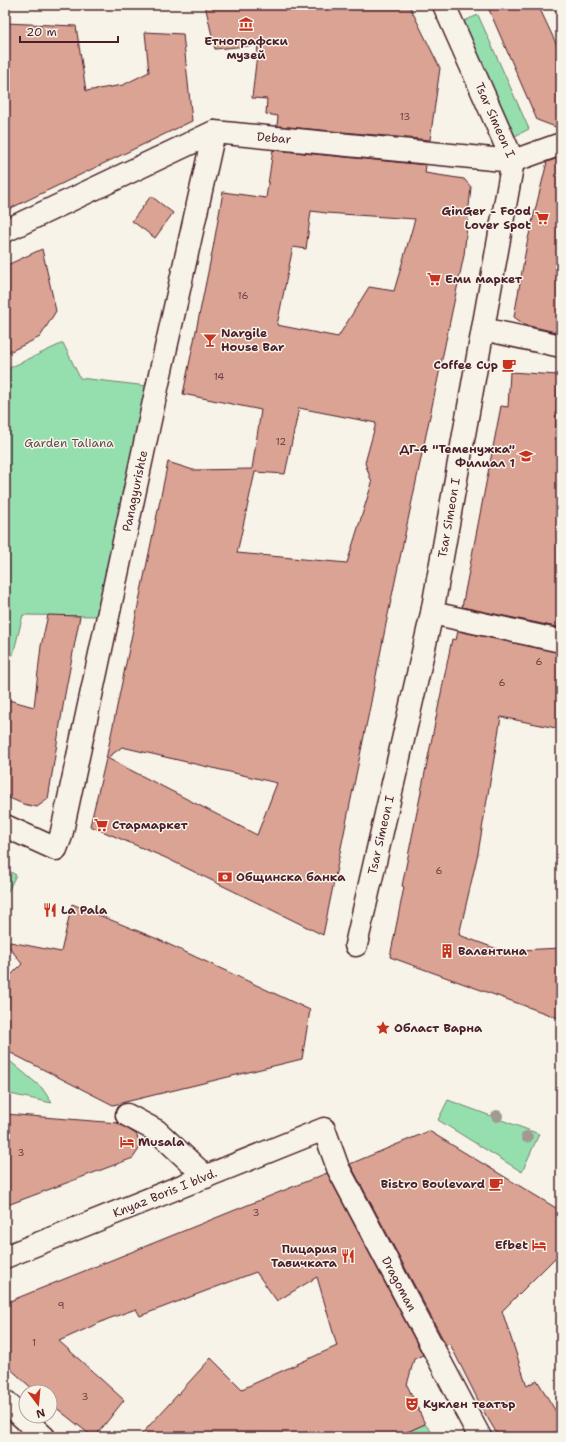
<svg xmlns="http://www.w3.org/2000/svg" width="566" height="1442" font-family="'Shantell Sans',sans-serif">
<rect width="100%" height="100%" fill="#f7f3e8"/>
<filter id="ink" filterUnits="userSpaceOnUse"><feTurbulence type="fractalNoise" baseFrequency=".025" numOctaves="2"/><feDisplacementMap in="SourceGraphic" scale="8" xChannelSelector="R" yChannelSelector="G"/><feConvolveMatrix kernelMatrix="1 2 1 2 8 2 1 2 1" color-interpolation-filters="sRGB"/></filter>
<g filter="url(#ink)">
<!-- green -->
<path fill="#95dfae" stroke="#707f6c" d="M 478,15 L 529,129 L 515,136 L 462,22 Z
M 63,343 L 80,378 L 147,386 L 99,616 L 23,615 L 13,655 L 5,654 L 5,370 Z
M 5,869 L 16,875 L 5,897 Z
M 5,1057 L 42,1088 L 52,1103 L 5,1093 Z
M 448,1100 L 539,1134 L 522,1172 L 438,1120 Z
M 425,1424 L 436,1437 L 396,1437 Z"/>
<!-- building -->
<path fill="#daa393" stroke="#4a1f2b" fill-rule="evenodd" d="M 205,5 L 409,5 L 440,68 L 430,140 L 277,126 L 278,116 L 266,114 L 267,99 L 252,98 L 258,45 L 215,49 Z
M 487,5 L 538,5 L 561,54 L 561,129 L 537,120 Z
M 5,23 L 76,26 L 86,91 L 123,85 L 149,72 L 145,32 L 183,34 L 192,121 L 5,211 Z
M 273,150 L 426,165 L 425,173 L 464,179 L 471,187 L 464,255 L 386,624 L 370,707 L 323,935 L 166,858 L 90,826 L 106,759 L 168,462 L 193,470 L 252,469 L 261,410 L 183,394 L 213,248 L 223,192 L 266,198 ZM 311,211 L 326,213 L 415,219 L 394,291 L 369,287 L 338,337 L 277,325 L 293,247 L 306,249 ZM 299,408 L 376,423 L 365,463 L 372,483 L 347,563 L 237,553 L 255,472 L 285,474 ZM 122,747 L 277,783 L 257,835 L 107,758 Z
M 561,157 L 561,324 L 560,333 L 525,325 L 514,317 L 527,243 L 547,162 Z
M 151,196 L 173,213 L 155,238 L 132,221 Z
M 42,249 L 56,311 L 40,337 L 5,354 L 5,266 Z
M 510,372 L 558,375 L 555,439 L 561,440 L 561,628 L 462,607 L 501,406 L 508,407 Z
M 48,615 L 80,616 L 65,694 L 48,799 L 37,807 L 23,804 L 5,796 L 5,699 L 34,707 L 41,646 Z
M 458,631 L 561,653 L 561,729 L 501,717 L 478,853 L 459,935 L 508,953 L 520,950 L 561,948 L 561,1019 L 390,957 L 404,887 L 402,886 L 452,639 L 456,640 Z
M 72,904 L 155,938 L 310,1010 L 302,1059 L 113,1105 L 5,1050 L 5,981 L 22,964 L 5,941 L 61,952 Z
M 5,1114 L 118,1123 L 136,1134 L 139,1141 L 139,1149 L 133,1158 L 5,1206 Z
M 429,1131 L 561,1211 L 561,1252 L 502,1311 L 527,1386 L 537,1380 L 561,1420 L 561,1437 L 499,1437 L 484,1412 L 450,1344 L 446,1345 L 350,1164 Z
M 327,1173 L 423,1355 L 414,1359 L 407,1385 L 425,1424 L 396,1437 L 139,1437 L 211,1358 L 242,1389 L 337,1346 L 317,1277 L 277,1301 L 256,1272 L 140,1316 L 136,1309 L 108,1319 L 59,1341 L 124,1400 L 95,1437 L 93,1437 L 50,1403 L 50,1392 L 36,1392 L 5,1364 L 5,1303 Z"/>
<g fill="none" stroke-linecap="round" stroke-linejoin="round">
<defs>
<path id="street" d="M 5,231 L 214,132 L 513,161 L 561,144
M 483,329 L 561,346
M 432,613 L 561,641
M 5,826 L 56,849 L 61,836 L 153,406 L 214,132
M 356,945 L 432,613 L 513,161 L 444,5
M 127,1115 L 157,1131 L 206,1177
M 5,1257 L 324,1129 L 338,1168 L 480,1437
M 5,1401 L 44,1437"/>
</defs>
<!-- street casing -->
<use href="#street" stroke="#4a1f2b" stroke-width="25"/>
<!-- street -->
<use href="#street" stroke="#f7f3e8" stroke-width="22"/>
</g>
<!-- trees -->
<g fill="#a29992">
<circle cx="497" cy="1116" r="6"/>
<circle cx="527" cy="1137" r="6"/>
</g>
</g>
<!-- icons -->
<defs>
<symbol id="museum-bare" viewBox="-9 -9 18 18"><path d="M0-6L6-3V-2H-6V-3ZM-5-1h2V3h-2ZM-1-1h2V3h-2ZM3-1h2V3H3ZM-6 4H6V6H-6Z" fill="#c8321e" stroke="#f7f3e8" stroke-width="2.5" paint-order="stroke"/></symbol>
<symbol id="supermarket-bare" viewBox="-9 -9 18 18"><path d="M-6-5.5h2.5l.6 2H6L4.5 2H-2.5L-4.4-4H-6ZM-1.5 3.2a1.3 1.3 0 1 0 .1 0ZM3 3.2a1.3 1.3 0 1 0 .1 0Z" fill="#c8321e" stroke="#f7f3e8" stroke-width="2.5" paint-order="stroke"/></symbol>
<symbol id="bar-bare" viewBox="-9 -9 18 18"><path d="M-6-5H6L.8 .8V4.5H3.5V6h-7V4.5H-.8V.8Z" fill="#c8321e" stroke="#f7f3e8" stroke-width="2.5" paint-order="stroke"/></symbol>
<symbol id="cafe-bare" viewBox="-9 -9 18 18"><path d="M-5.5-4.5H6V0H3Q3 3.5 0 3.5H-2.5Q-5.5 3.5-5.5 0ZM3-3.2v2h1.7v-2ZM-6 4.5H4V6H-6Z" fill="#c8321e" stroke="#f7f3e8" stroke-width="2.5" paint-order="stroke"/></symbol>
<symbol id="school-bare" viewBox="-9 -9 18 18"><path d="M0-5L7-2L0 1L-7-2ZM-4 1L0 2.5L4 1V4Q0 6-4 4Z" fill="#c8321e" stroke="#f7f3e8" stroke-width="2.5" paint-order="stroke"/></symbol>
<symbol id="bank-bare" viewBox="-9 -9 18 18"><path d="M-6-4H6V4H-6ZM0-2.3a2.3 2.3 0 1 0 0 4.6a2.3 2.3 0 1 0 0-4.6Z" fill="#c8321e" stroke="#f7f3e8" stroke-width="2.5" paint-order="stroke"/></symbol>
<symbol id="restaurant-bare" viewBox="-9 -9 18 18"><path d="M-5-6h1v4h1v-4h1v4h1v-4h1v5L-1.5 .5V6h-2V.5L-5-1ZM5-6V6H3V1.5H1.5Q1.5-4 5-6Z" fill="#c8321e" stroke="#f7f3e8" stroke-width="2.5" paint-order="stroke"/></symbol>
<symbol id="building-bare" viewBox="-9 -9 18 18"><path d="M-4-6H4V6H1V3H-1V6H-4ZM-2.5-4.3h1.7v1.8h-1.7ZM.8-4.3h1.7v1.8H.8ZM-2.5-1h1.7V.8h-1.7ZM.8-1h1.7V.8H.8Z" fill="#c8321e" stroke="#f7f3e8" stroke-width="2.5" paint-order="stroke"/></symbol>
<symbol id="sight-bare" viewBox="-9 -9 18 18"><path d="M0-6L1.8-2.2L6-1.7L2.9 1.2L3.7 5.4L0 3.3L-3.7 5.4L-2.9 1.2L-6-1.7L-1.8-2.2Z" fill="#c8321e" stroke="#f7f3e8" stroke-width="2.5" paint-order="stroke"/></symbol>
<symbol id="hotel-bare" viewBox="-9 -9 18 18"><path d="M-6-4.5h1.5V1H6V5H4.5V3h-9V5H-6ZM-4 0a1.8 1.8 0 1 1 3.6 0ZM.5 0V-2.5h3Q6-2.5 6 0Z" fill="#c8321e" stroke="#f7f3e8" stroke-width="2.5" paint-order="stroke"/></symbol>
<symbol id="theatre-bare" viewBox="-9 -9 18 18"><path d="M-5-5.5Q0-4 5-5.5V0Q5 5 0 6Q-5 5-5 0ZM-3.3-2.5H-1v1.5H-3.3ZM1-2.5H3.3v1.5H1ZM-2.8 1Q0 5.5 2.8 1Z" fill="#c8321e" stroke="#f7f3e8" stroke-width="2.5" paint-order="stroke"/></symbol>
</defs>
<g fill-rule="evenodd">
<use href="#museum-bare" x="236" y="14" width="20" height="20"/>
<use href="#supermarket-bare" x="532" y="208" width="20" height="20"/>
<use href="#supermarket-bare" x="424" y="269" width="20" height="20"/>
<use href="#bar-bare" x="200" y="330" width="20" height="20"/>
<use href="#cafe-bare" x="499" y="355" width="20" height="20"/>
<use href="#school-bare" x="516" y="446" width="20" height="20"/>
<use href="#supermarket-bare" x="91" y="815" width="20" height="20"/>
<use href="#bank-bare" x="215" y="867" width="20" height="20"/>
<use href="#restaurant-bare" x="40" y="900" width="20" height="20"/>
<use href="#building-bare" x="437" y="941" width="20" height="20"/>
<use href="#sight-bare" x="373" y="1018" width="20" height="20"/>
<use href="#hotel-bare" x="117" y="1132" width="20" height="20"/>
<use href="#cafe-bare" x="486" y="1174" width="20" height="20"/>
<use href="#hotel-bare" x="529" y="1235" width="20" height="20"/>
<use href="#restaurant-bare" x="338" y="1246" width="20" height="20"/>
<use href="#theatre-bare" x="402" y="1394" width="20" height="20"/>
</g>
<g text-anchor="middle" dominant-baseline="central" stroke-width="3" stroke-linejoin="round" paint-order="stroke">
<!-- number labels -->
<g font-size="10" fill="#6e4045">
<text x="405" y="116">13</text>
<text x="243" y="295">16</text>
<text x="219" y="376">14</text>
<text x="281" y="441">12</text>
<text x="539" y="661">6</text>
<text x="502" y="682">6</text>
<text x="439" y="870">6</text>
<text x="21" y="1152">3</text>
<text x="256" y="1212">3</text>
<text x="61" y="1305">9</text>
<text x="34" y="1342">1</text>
<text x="85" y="1396">3</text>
</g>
<!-- poi labels -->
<g font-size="12" font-weight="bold" fill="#4a1f2b" stroke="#f7f3e8" text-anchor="start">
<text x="246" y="41" text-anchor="middle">Етнографски<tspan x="246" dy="14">музей</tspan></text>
<text x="531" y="211" text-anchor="end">GinGer - Food<tspan x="531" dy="14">Lover Spot</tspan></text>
<text x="445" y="279">Еми маркет</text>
<text x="221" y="333">Nargile<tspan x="221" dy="14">House Bar</tspan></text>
<text x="498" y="365" text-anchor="end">Coffee Cup</text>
<text x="515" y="449" text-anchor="end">ДГ-4 "Теменужка"<tspan x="515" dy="14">Филиал 1</tspan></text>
<text x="112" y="825">Стармаркет</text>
<text x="236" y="877">Общинска банка</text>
<text x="61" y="910">La Pala</text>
<text x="458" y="951">Валентина</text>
<text x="394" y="1028">Област Варна</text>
<text x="138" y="1142">Musala</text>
<text x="485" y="1184" text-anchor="end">Bistro Boulevard</text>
<text x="528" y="1245" text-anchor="end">Efbet</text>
<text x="337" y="1249" text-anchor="end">Пицария<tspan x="337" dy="14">Тавичката</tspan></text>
<text x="423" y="1404">Куклен театър</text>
</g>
<!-- street labels -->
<g font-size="12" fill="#4a1f2b" stroke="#f7f3e8">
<text transform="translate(495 120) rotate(66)">Tsar Simeon I</text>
<text transform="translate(274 138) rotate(5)">Debar</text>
<text transform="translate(135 491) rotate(-78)">Panagyurishte</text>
<text transform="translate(449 518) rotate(-80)">Tsar Simeon I</text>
<text transform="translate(381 835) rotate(-77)">Tsar Simeon I</text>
<text transform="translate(165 1193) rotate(-22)">Knyaz Boris I blvd.</text>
<text transform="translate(399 1284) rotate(62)">Dragoman</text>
</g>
<!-- park labels -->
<g font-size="12" fill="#5d4f4c" stroke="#f7f3e8">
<text x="69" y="443">Garden Taliana</text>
</g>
</g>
<!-- margin -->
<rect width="566" height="1442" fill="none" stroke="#f7f3e8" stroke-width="20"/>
<rect x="10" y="10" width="546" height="1422" fill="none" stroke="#4a1f2b" stroke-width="1.5" filter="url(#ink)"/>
<!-- north arrow -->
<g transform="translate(38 1404) rotate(164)"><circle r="19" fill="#f7f3e8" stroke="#b29e9c"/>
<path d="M0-3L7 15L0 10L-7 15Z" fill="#c8321e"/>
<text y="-6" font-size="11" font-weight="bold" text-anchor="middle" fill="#4a1f2b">N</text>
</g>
<!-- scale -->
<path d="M20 36v6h98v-6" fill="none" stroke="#4a1f2b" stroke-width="2"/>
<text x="26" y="36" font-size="12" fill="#4a1f2b" stroke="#f7f3e8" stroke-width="3" paint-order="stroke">20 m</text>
</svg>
